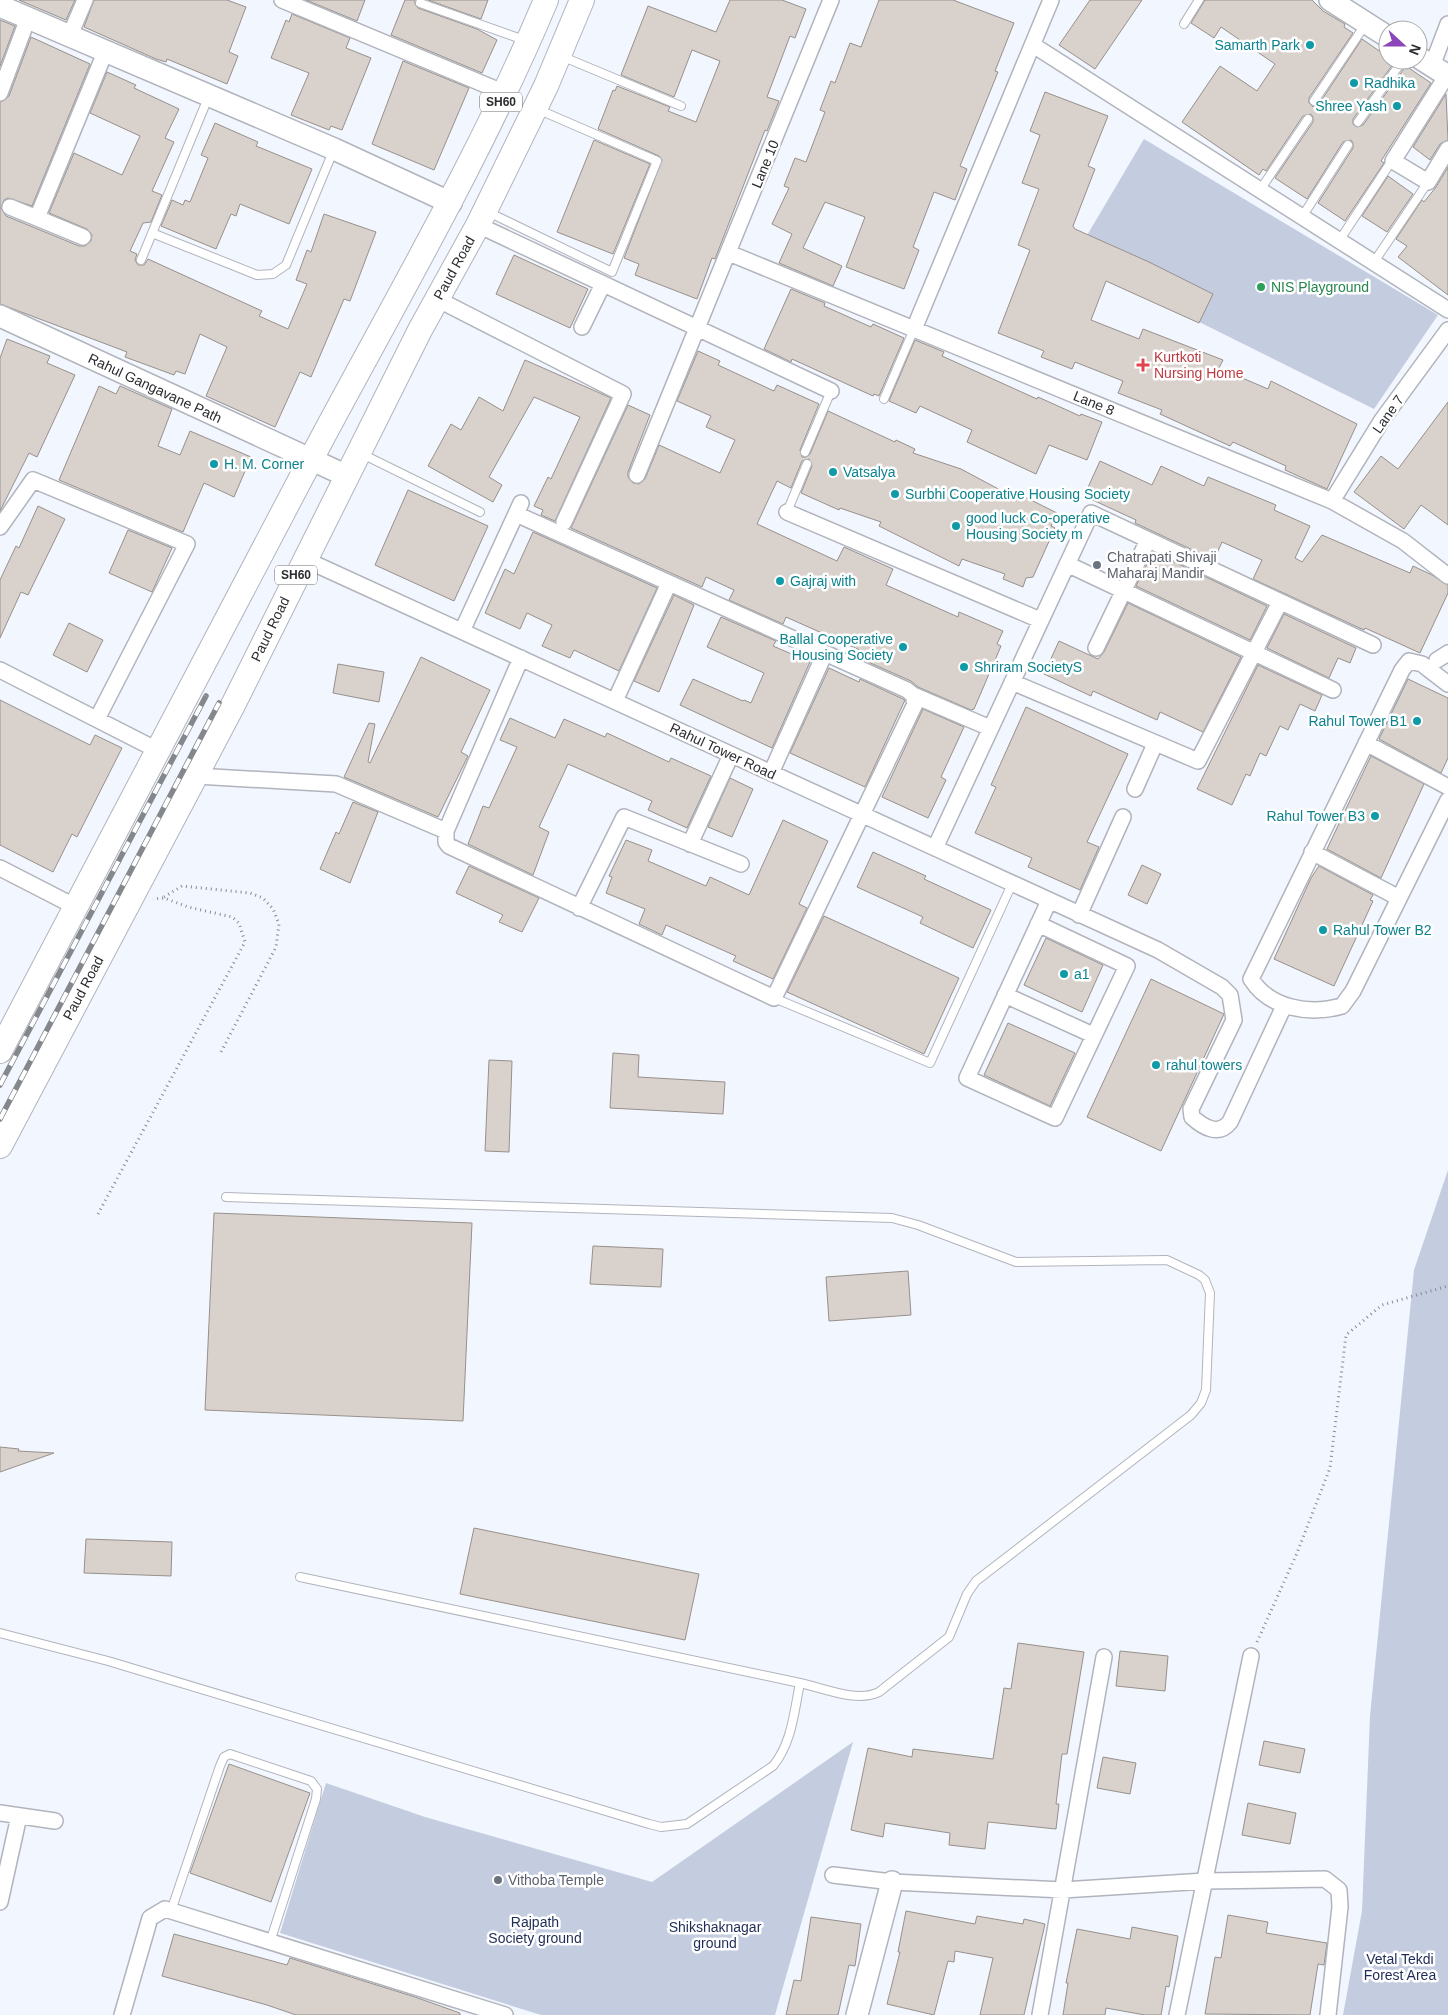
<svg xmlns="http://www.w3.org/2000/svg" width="1448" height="2015" font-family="Arial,sans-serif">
<rect width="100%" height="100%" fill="#f2f6fe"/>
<!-- green -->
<path fill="#c4cce0" d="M 1144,139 L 1438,315 L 1374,409 L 1073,259 Z
M 1448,1170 L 1448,2015 L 1343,2015 L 1362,1911 L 1370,1716 L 1414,1270 Z
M 853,1742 L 775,2015 L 541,2015 L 280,1933 L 326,1783 L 425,1817 L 652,1882 Z"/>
<!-- building -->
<path fill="#d9d2cc" stroke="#97908b" d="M 19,0 L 75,0 L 66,20 Z
M 94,0 L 227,0 L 246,7 L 229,52 L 238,56 L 227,84 L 167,59 L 166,62 L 156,59 L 84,27 Z
M 306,0 L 365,0 L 357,21 Z
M 405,0 L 415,0 L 415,4 L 418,8 L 477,29 L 497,40 L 482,73 L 391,35 Z
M 428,0 L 488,0 L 481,19 Z
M 730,0 L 782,0 L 806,9 L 795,38 L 790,36 L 767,97 L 779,101 L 767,131 L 765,130 L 715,259 L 712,258 L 697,299 L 635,275 L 639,264 L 624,258 L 662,160 L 659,156 L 598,129 L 613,90 L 615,91 L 617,86 L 670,107 L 668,111 L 696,122 L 720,61 L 692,50 L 674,97 L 621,75 L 648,6 L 716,32 Z
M 879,0 L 953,0 L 1014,23 L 995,71 L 998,72 L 960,166 L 967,169 L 955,200 L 934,192 L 913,247 L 919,250 L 904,289 L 846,267 L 865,217 L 825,202 L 803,248 L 842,266 L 833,286 L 779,263 L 792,234 L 772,224 L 789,188 L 784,186 L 795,158 L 806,162 L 825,112 L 820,110 L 831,81 L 835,83 L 850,43 L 861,47 Z
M 1090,0 L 1142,0 L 1095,69 L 1059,45 Z
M 1205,0 L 1312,0 L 1323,11 L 1345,24 L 1344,27 L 1353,33 L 1309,98 L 1309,103 L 1313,107 L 1319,104 L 1362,39 L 1388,57 L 1388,60 L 1396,60 L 1353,119 L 1353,124 L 1357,127 L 1363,125 L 1406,66 L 1431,83 L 1381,161 L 1384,163 L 1345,221 L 1318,203 L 1353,148 L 1353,143 L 1351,140 L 1343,142 L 1307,199 L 1275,178 L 1313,122 L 1313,117 L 1311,114 L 1303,116 L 1266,171 L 1263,169 L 1259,175 L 1182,122 L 1220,66 L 1257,91 L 1275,64 L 1221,27 L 1214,38 L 1191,23 Z
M 292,14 L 350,38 L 346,48 L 371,58 L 342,130 L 331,126 L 329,130 L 291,115 L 309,73 L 271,58 L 286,20 L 289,22 Z
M 0,20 L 15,26 L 0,66 Z
M 31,37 L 90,64 L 32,206 L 8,198 L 4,200 L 1,208 L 6,216 L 79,246 L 85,246 L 91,241 L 92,235 L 87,229 L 49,213 L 74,153 L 122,175 L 140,136 L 90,113 L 107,72 L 136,85 L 134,88 L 179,109 L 165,138 L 174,142 L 152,191 L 162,195 L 151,222 L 143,223 L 130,251 L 137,254 L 135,260 L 138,265 L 144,265 L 148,259 L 262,311 L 259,316 L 288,329 L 307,284 L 296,280 L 307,250 L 311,252 L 324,214 L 376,232 L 350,301 L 344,299 L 311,377 L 300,372 L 275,427 L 206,396 L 227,347 L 200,334 L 185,374 L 176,371 L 174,375 L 125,357 L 127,352 L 0,304 L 0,102 L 9,96 Z
M 403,61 L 469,88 L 434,170 L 372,144 Z
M 1045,92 L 1108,116 L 1088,166 L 1095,169 L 1073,226 L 1075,229 L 1149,262 L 1213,294 L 1199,323 L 1106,281 L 1091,320 L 1139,339 L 1143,329 L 1223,360 L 1219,368 L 1268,389 L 1271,381 L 1357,424 L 1327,489 L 1285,470 L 1286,466 L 1233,442 L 1230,446 L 1160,414 L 1162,410 L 1118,393 L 1123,381 L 1075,362 L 1072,369 L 1041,357 L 1044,351 L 998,333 L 1030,250 L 1018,245 L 1039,189 L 1022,183 L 1040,135 L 1030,131 Z
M 1446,94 L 1448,140 L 1440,144 L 1430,160 L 1413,147 Z
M 215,123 L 258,142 L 256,146 L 312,169 L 289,224 L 240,204 L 236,216 L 231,214 L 216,249 L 161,226 L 172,200 L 183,205 L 185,200 L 190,202 L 208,158 L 201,155 Z
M 594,140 L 650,164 L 613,254 L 557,232 Z
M 1448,167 L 1448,295 L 1398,257 L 1407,246 L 1396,239 L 1422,200 L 1424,202 L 1436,187 Z
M 1388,176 L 1413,194 L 1387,232 L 1362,216 Z
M 514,255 L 588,289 L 570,328 L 496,294 Z
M 791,289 L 825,303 L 824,306 L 871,327 L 873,324 L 904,338 L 879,396 L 874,394 L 873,396 L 792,359 L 791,362 L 764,349 Z
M 7,339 L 50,356 L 47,363 L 75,375 L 37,457 L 29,453 L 0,511 L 0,358 Z
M 915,340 L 944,352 L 942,356 L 1037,399 L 1038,397 L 1080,416 L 1081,414 L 1102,422 L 1087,460 L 1049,445 L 1036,474 L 967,442 L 972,430 L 920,406 L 916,413 L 889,401 Z
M 698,351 L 720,361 L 718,365 L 774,391 L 777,385 L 819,404 L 800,450 L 802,457 L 806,457 L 810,454 L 828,411 L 895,442 L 896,440 L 915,449 L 913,453 L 961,469 L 1019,500 L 1021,495 L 1057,513 L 1051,526 L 1055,528 L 1033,577 L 1026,578 L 1023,587 L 1003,579 L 1005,574 L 962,559 L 959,566 L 879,526 L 881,522 L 840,508 L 839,510 L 801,493 L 812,466 L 809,459 L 802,461 L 791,488 L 777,481 L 757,524 L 837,561 L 844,547 L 893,569 L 886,585 L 958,617 L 959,612 L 1003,631 L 997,644 L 1001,646 L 974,709 L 971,710 L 918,687 L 911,681 L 868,662 L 871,655 L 786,617 L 783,624 L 729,600 L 734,590 L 706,577 L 702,587 L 571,528 L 628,405 L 650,415 L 628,472 L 628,477 L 633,483 L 639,484 L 645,479 L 659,445 L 720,473 L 735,440 L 706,427 L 711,416 L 677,401 Z
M 525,360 L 611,398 L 555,521 L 541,515 L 543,510 L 534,506 L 548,477 L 551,479 L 580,417 L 534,397 L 489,477 L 502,485 L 493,502 L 428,466 L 451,424 L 461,430 L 479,397 L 503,411 Z
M 99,386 L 116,394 L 120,386 L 172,409 L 158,446 L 180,455 L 190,431 L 251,457 L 234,497 L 204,483 L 183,532 L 59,480 Z
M 1448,402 L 1448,525 L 1421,505 L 1404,529 L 1354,492 L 1381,456 L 1398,469 Z
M 1100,461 L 1152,485 L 1161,466 L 1204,486 L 1208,477 L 1276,505 L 1274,510 L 1310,526 L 1295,558 L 1302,562 L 1322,535 L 1410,573 L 1413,566 L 1432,575 L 1448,585 L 1448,593 L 1420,653 L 1365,628 L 1364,630 L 1253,579 L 1262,560 L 1222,542 L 1214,560 L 1135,523 L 1136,520 L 1084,496 Z
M 408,490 L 488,526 L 454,601 L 375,565 Z
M 38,506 L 65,519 L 28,595 L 21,592 L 0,638 L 0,580 L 16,546 L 19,548 Z
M 128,530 L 172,548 L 152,592 L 109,573 Z
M 533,532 L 657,588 L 619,671 L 574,650 L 570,658 L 542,646 L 552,625 L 527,613 L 520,629 L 485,613 L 505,569 L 514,574 Z
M 1153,552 L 1267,606 L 1250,640 L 1136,586 Z
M 674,595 L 694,605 L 659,692 L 634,681 Z
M 1128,603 L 1241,657 L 1203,732 L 1160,712 L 1157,720 L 1093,691 L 1091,696 L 1044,674 L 1059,641 L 1098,659 L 1104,652 Z
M 1284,614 L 1356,648 L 1350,663 L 1338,658 L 1329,678 L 1267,648 Z
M 721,617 L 776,641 L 773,646 L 810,662 L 772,748 L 680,705 L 693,679 L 743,701 L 744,700 L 751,703 L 764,673 L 707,647 Z
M 69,623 L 103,640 L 87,672 L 53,655 Z
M 421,657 L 490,690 L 461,752 L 468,756 L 438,817 L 344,777 L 369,723 L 375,724 L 368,762 L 370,763 Z
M 338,664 L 384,672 L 379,702 L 333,693 Z
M 1258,665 L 1322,695 L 1315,711 L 1300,704 L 1288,730 L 1280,726 L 1266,756 L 1260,753 L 1250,776 L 1246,774 L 1232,805 L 1197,789 Z
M 829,668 L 859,682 L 860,679 L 905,700 L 865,787 L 790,753 Z
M 1408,679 L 1448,698 L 1448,758 L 1441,773 L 1379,739 Z
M 0,700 L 90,745 L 95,735 L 122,748 L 77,837 L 72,834 L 53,872 L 0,845 Z
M 1026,707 L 1128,754 L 1087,842 L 1099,847 L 1080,890 L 1028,867 L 1032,858 L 975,833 L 996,787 L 991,785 Z
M 923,709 L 964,727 L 941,777 L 946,780 L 928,818 L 882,797 Z
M 510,718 L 555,738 L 564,719 L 605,737 L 607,733 L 669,762 L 671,758 L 711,776 L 687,828 L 648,810 L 652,801 L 568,764 L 539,827 L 549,832 L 533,875 L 468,844 L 483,806 L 489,808 L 517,747 L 500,740 Z
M 1371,756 L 1424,784 L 1381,878 L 1327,849 Z
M 730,778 L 753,789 L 732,837 L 708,827 Z
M 353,802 L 378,812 L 350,883 L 320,869 L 336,832 L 339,834 Z
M 783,820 L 828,841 L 799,904 L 807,908 L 773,979 L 733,961 L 736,956 L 666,925 L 662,935 L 639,924 L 645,909 L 606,893 L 612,877 L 609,876 L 626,840 L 652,850 L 648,861 L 706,886 L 710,877 L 749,895 Z
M 873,852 L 926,876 L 924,879 L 991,910 L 973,948 L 920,923 L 923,917 L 857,887 Z
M 1142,865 L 1161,874 L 1147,904 L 1128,895 Z
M 469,866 L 539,898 L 522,932 L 499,922 L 503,915 L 456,893 Z
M 1319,866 L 1373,895 L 1370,900 L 1373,901 L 1334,986 L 1274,959 L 1311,878 Z
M 824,916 L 959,978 L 924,1054 L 787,992 Z
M 1046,938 L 1103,965 L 1082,1012 L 1024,985 Z
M 1151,979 L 1224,1014 L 1161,1151 L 1087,1117 Z
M 1008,1023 L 1075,1053 L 1050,1106 L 984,1075 Z
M 613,1053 L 639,1055 L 638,1077 L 725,1082 L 723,1114 L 610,1108 Z
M 489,1060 L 512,1061 L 509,1152 L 485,1151 Z
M 214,1213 L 472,1223 L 463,1421 L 205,1410 Z
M 593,1246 L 663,1249 L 661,1287 L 590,1284 Z
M 908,1271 L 911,1315 L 829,1321 L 826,1277 Z
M 0,1447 L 19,1449 L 18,1451 L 54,1453 L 0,1472 Z
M 474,1528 L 699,1574 L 685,1640 L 460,1594 Z
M 86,1539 L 172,1542 L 171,1576 L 84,1573 Z
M 1018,1643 L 1084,1652 L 1067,1754 L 1062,1754 L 1056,1804 L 1059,1804 L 1056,1829 L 988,1822 L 985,1849 L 949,1845 L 950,1833 L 885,1823 L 883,1837 L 851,1830 L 868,1748 L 912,1757 L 913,1749 L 993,1759 L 1004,1688 L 1011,1689 Z
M 1120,1651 L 1168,1656 L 1165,1691 L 1116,1686 Z
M 1264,1741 L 1305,1749 L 1300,1773 L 1259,1765 Z
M 1103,1757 L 1136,1763 L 1130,1794 L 1097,1788 Z
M 229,1764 L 310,1793 L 271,1902 L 190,1873 Z
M 1248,1803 L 1296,1813 L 1290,1844 L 1242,1835 Z
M 906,1911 L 975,1924 L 977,1916 L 1023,1924 L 1024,1919 L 1045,1924 L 1024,2015 L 980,2015 L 993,1958 L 955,1951 L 954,1962 L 948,1961 L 934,2015 L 887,2004 L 900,1952 L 898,1952 Z
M 1228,1915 L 1268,1922 L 1266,1933 L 1327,1943 L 1324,1965 L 1318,1964 L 1310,2015 L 1205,2014 L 1215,1957 L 1221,1958 Z
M 811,1917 L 861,1924 L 855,1966 L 849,1965 L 838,2015 L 786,2015 L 794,1980 L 801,1981 Z
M 1132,1927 L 1178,1936 L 1169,1987 L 1166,1986 L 1161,2015 L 1145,2015 L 1106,2008 L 1105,2015 L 1063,2015 L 1068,1983 L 1066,1983 L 1077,1929 L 1130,1939 Z
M 174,1934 L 287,1965 L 290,1958 L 415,1997 L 460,2013 L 460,2015 L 296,2015 L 267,2005 L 162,1976 Z"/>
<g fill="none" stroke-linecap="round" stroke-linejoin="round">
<defs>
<path id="lane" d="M 420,3 L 524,40
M 1184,24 L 1199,0
M 561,56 L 681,106
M 1314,101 L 1365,25
M 1358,122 L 1403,60
M 1260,190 L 1308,119
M 488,212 L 612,272 L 657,161 L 537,109
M 1302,217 L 1348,145
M 152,233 L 257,275 L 273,274 L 286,265 L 334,149
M 1339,241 L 1389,165
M 141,260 L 208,98
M 1374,262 L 1428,182
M 884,399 L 914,329
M 805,452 L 831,391
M 360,453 L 480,512
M 787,512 L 807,464
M 774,998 L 930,1063 L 1012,884
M 300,1577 L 800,1683
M 0,1633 L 108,1661 L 649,1824 L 661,1827 L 687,1824 L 773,1766 C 792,1743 794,1712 800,1683 C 823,1688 857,1703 879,1692 L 949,1637 L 967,1594 L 976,1581 L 1191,1415 L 1201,1403 L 1206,1390 L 1210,1293 L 1205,1280 L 1199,1275 L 1167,1260 L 1016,1262 L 918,1225 L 892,1218 L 226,1197
M 171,1911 L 220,1766 L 224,1757 L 230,1754 L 311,1781 L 317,1789 L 316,1799 L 270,1942"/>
<path id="street" d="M 282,0 L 505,93
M 70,35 L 85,0
M 1033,45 L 1448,310
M 1432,66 L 1448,24
M 1447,75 L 1393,161 L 1428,182 L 1448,149
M 0,93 L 28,18
M 10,207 L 37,218
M 478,225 L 831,391
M 83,237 L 37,218 L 106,50
M 729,253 L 1332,501 L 1403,541 L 1448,576
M 437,299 L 623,394 L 564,522
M 582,327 L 603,284
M 914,329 L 1051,0
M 637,475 L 831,0
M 1332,501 L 1382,420 L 1448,330
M 787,512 L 1040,620
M 516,514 L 907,690 L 913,695 L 915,704 L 774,998 L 449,846 L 446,842 L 446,831 L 521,658
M 0,527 L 33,480 L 187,544 L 97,719
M 304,559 L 1158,950 L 1222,987 L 1230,995 L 1234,1020 L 1191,1109 L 1192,1117 C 1204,1128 1219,1136 1230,1122 L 1284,1006
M 1067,564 L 1333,690
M 462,631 L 521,503
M 1096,648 L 1148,540
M 1437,660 L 1448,653
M 0,670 L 159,751
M 1012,682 L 1198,761 L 1280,602
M 1448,684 L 1422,664 L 1409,661 L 1402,670 L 1251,979 C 1270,1009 1310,1015 1342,1006 L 1353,991 L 1448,800
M 913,695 L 990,728
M 615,701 L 669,583
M 1366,743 L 1448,787
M 771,773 L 825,653
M 196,776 L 336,784 L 446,831
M 1135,789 L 1155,744
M 690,844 L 731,755
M 935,848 L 1091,513 L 1373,645
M 1312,852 L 1399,898
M 0,868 L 76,907
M 579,908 L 624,817 L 741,864
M 1079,915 L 1123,817
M 1038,924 L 1127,966 L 1055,1118 L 967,1078 L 1049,901
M 1005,995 L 1093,1035
M 0,1813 L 55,1821
M 833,1875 L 892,1882 L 1063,1890 L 1205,1881 L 1325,1879 L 1339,1890 L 1340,1907 L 1328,2015
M 0,1902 L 19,1816
M 122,2015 L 150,1918 L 165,1909 L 505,2015
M 1040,2015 L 1104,1657
M 1177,2015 L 1251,1656"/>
<path id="secondary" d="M 1330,0 L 1388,37
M 0,6 L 334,149 L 451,203
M 1418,57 L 1448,76
M 0,316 L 347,476
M 857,2015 L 892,1882"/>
<path id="primary" d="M 0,1051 C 103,854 206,657 310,461 C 391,308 479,160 546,0
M 0,1146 L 232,707 L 420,330 L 478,225 L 546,86 L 582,0"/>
</defs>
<!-- lane casing -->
<use href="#lane" stroke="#b1b4bc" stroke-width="10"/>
<!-- street casing -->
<use href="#street" stroke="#b1b4bc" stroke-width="18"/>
<!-- secondary casing -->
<use href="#secondary" stroke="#b1b4bc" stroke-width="24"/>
<!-- primary casing -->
<use href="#primary" stroke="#b1b4bc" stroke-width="26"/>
<!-- path -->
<path stroke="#878a90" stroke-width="3" stroke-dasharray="1 4" stroke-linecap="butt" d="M 164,897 L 182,886 L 250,893 L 263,898 L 273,909 L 279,924 L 276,947 L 221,1052
M 98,1214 L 245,942 L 239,923 L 232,917 L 188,907 L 164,898 L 153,899
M 1257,1642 L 1297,1553 L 1330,1468 L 1346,1335 L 1382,1305 L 1448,1286"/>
<!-- lane -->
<use href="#lane" stroke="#fff" stroke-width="8"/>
<!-- street -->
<use href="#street" stroke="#fff" stroke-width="15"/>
<!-- secondary -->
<use href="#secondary" stroke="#fff" stroke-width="21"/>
<!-- primary -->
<use href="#primary" stroke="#fff" stroke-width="24"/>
<defs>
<path id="rail" d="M 0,1085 L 206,696
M 0,1119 L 219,703"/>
</defs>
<!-- rail casing -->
<use href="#rail" stroke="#84878c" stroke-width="5.5"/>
<!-- rail -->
<use href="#rail" stroke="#fff" stroke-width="4" stroke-dasharray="11" stroke-linecap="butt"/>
</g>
<!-- markers -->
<g fill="#0f9aa8" stroke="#fff" stroke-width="2">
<circle cx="1310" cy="45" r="5"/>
<circle cx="1354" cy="83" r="5"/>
<circle cx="1397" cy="106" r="5"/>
<circle cx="214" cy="464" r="5"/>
<circle cx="833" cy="472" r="5"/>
<circle cx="895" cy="494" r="5"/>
<circle cx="956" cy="526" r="5"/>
<circle cx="780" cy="581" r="5"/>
<circle cx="903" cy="647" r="5"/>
<circle cx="964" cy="667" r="5"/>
<circle cx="1417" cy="721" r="5"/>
<circle cx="1375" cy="816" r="5"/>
<circle cx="1323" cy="930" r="5"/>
<circle cx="1064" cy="974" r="5"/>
<circle cx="1156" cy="1065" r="5"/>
</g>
<circle fill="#2e9e5b" stroke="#fff" stroke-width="2" cx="1261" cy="287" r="5"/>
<path fill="#e0444e" stroke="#fff" stroke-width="2" d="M1140.5 357.5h5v5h5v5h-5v5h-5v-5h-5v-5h5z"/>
<g fill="#6b7280" stroke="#fff" stroke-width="2">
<circle cx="1097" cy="565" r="5"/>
<circle cx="498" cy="1880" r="5"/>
</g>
<g text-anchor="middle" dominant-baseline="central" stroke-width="5" stroke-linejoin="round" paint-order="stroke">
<!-- shield labels -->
<g fill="#fff" stroke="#6b6b6e" stroke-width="1">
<rect x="480" y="92.5" width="42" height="19" rx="4"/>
<rect x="275" y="565.5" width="42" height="19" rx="4"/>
</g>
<g font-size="12" font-weight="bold" fill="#2b2c30">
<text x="501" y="102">SH60</text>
<text x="296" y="575">SH60</text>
</g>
<!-- culture labels -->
<g font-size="14" fill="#0d838f" stroke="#fff" text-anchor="start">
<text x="1300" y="45" text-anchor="end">Samarth Park</text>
<text x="1364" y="83">Radhika</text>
<text x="1387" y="106" text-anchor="end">Shree Yash</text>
<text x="224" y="464">H. M. Corner</text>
<text x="843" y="472">Vatsalya</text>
<text x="905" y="494">Surbhi Cooperative Housing Society</text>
<text x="966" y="518">good luck Co-operative<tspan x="966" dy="16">Housing Society m</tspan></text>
<text x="790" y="581">Gajraj with</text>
<text x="893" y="639" text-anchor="end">Ballal Cooperative<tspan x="893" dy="16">Housing Society</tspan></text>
<text x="974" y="667">Shriram SocietyS</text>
<text x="1407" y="721" text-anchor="end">Rahul Tower B1</text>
<text x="1365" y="816" text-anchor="end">Rahul Tower B3</text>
<text x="1333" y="930">Rahul Tower B2</text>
<text x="1074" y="974">a1</text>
<text x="1166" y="1065">rahul towers</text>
</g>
<!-- street labels -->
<g font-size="14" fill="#2b2c30" stroke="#fff">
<text transform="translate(765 164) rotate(-68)">Lane 10</text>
<text transform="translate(454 268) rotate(-61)">Paud Road</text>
<text transform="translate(155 388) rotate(25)">Rahul Gangavane Path</text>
<text transform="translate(1094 403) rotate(22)">Lane 8</text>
<text transform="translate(1388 414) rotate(-55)">Lane 7</text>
<text transform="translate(270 629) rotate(-64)">Paud Road</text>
<text transform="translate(723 751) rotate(25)">Rahul Tower Road</text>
<text transform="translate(83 988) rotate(-62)">Paud Road</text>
</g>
<!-- leisure labels -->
<g font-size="14" fill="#27864d" stroke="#fff" text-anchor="start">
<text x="1271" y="287">NIS Playground</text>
</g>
<!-- health labels -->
<g font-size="14" fill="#be3a42" stroke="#fff" text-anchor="start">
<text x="1154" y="357">Kurtkoti<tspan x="1154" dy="16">Nursing Home</tspan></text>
</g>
<!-- worship labels -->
<g font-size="14" fill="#5b616d" stroke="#fff" text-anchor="start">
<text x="1107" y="557">Chatrapati Shivaji<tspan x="1107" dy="16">Maharaj Mandir</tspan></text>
<text x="508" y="1880">Vithoba Temple</text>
</g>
<!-- park labels -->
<g font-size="14" fill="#1f2c56" stroke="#fff">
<text x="535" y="1922">Rajpath<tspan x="535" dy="16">Society ground</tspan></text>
<text x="715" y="1927">Shikshaknagar<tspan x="715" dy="16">ground</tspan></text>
<text x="1400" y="1959">Vetal Tekdi<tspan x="1400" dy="16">Forest Area</tspan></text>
</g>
</g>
<!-- north arrow -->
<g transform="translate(1403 45) rotate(111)"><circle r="24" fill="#ffffff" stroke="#aaabac"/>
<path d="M0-4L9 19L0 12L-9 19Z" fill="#8c46b9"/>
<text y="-8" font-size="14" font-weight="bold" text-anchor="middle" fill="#2b2c30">N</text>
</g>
</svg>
